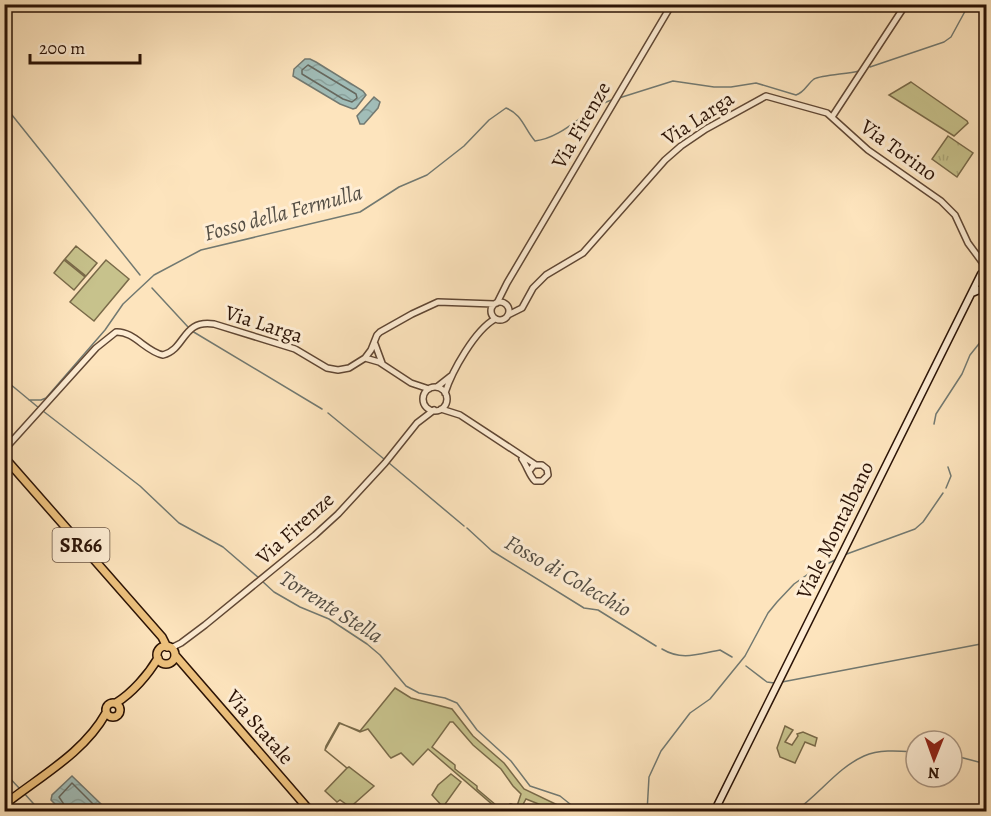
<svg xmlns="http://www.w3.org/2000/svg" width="991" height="816" font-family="Alegreya,serif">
<defs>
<pattern id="park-tufts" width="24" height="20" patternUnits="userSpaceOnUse" patternTransform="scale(1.5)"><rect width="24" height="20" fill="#c7c28c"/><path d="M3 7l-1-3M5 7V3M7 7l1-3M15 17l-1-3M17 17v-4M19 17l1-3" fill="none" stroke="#aba677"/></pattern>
<pattern id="water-waves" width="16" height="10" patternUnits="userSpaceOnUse" patternTransform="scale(1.5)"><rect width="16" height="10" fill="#a1bdb8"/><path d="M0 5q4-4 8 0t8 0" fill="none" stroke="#8ba29d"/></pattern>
</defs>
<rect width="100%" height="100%" fill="#fde4bd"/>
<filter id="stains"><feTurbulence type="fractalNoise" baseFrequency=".00333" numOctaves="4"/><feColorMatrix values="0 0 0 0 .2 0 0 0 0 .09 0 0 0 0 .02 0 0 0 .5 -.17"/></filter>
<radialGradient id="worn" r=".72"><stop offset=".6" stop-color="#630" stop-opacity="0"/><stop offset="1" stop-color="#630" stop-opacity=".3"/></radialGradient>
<!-- grass -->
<path fill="#c7c28c" stroke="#796a49" stroke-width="1.5" d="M 911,82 L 967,121 L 968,123 L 954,136 L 889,95 Z
M 76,246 L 97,263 L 86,276 L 65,259 Z
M 64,260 L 85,277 L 74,290 L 54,273 Z
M 106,260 L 129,279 L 94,321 L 70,302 Z
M 395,688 L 411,698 L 452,709 L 473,736 L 504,763 L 524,789 L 570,811 L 556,811 L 526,799 L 521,808 L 511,804 L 506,811 L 504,811 L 510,804 L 511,804 L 517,806 L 521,794 L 513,786 L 501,769 L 473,745 L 453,722 L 450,722 L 432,747 L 455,765 L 455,769 L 477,786 L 477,789 L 503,811 L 496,811 L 494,806 L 428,749 L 413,765 L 401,753 L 391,758 L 389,756 L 368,729 L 360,732 L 340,723 L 325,750 L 347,768 L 349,767 L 374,786 L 346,811 L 350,807 L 340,800 L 337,802 L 325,791 L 347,768 L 325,750 L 326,746 L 339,723 L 360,731 Z
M 785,726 L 793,730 L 785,742 L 792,745 L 798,736 L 797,734 L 803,732 L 817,738 L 815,746 L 805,742 L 795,763 L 780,757 L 777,748 Z
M 451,774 L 461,782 L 443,807 L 432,795 L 438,785 Z"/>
<!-- park -->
<path fill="url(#park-tufts)" stroke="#796a49" stroke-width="1.5" d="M 948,136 L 973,153 L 957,177 L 932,159 Z"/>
<!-- water -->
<path fill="url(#water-waves)" stroke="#727971" stroke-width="1.5" d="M 305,59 L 310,59 L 316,62 L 363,91 L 366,95 L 356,108 L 353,109 L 340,104 L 293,76 L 294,69 Z
M 374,97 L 380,102 L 378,108 L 364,124 L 360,124 L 357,116 Z
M 72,776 L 102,805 L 100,811 L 62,811 L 51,800 L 52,795 Z"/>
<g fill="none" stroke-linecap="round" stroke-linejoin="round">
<!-- shore -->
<path stroke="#66685f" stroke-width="1.5" d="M 308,65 L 356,94 L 357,98 L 352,102 L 343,99 L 302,74 L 302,70 Z
M 66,812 L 65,806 L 59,797 L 72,783 L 95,806 L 96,812"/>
<!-- stream -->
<path stroke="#727971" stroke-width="1.5" d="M 870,67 L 944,42 L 951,37 L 969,4
M 619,98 L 673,81 L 714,87 L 731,87 L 756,83 L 796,95 C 805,92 807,84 814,79 C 822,75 847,74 859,71
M 4,105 L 140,275
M 152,288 L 188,327
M 192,331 L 322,409
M 4,379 L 39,408
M 29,400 L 41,400 L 46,398 L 105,330 L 123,304 L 154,275 L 201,250 L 360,212 L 399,187 L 427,175 L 464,146 L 489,120 L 506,108 C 522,114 525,130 535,141 C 566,137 585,108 614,99
M 43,411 L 140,486 L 179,523 L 223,547 L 259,578
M 328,413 L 384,459
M 934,424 L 936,414 L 962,374 L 970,355 L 986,335
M 389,463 L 464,526
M 946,488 L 951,476 L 948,467
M 467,528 L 492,551 L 584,608 L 598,610 L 656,646
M 844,555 L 915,529 L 923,522 L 943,493
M 262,581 L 274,592 L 300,607 L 329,619 L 367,644 L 380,655 L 406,686 L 419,693 L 445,698 L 457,703 L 477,730 L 511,761 L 530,786 L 560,796 L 580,812
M 662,649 C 682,661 698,654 720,650 L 732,657
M 746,666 L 767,682 L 774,683
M 782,682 L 986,643
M 952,755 L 986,764
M 4,772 L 20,789
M 23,792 L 41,812
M 718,809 L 728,812
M 647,812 L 649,777 L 661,751 L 690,713 L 710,699 L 745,656 L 768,613 L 777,602 L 794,584 L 811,572 L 837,559
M 695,812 L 713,809
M 794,812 C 819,795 837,768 864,756 C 880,749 900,751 916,752"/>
<defs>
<path id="tertiary" d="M 832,117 L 906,4
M491 311a9 9 0 1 1 18 0a9 9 0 1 1-18 0Z
M 497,303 L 507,283 L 672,4
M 508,315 L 522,308 L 533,288 L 546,275 L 583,253 L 665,160 L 681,146 L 706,129 L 766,96 L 827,113 L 868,150 L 941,201 L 955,215 L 968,243 L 985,266
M 375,344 L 382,363
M 365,358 L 379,362 L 411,383 L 429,389
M 437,387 L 451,376
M423 399a12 12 0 1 1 24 0a12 12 0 1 1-24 0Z
M 445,393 C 452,371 475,330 495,319
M 441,409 L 460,415 L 536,465
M 4,450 L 96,348 L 116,332 C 134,331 146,352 163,355 C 186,349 182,319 214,324 L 295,349 L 327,368 L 338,370 L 349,368 L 365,358 L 371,350 L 377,335 L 380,332 L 412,314 L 438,302 L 494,304
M 522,459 C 527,466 530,477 535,481 L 542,481 L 548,475 L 547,469 L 542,465 L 534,465 L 530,470
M 171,648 L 181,643 L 205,625 L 315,535 L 338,514 L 385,463 L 417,423 L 434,410"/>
<path id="secondary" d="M 981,274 L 986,282
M 972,293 L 986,287
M 714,812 L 981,274"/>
<path id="primary" d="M 4,457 L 162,637 L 167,647
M157 655a9 9 0 1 1 18 0a9 9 0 1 1-18 0Z
M 175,655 L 311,812
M106 710a7 7 0 1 1 14 0a7 7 0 1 1-14 0Z
M 116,703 C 132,693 148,675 158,658
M 4,805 C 39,777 84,753 106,713"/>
</defs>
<!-- tertiary casing -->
<use href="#tertiary" stroke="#604734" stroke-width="8"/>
<!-- secondary casing -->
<use href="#secondary" stroke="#2b1306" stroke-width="9"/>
<!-- primary casing -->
<use href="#primary" stroke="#2b1306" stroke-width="10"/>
<!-- tertiary -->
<use href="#tertiary" stroke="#feedd4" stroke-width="5"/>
<!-- secondary -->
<use href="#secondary" stroke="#feedd4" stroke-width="6"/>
<!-- primary -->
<use href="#primary" stroke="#eec27e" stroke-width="7"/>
</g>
<g text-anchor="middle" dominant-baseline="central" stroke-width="6" stroke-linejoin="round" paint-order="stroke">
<!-- shield labels -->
<rect fill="#feedd4" stroke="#6a5444" stroke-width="1.5" x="52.5" y="528" width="57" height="34" rx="4.5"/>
<g font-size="20" font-weight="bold" fill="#2b1306">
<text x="81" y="545">SR66</text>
</g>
<!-- street labels -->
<g font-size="21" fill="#2b1306" stroke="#feedd4">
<text transform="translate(698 118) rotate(-33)">Via Larga</text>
<text transform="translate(581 125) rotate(-60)">Via Firenze</text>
<text transform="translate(899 150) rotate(36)">Via Torino</text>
<text transform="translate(264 324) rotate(18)">Via Larga</text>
<text transform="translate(295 528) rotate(-42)">Via Firenze</text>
<text transform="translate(835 530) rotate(-64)">Viale Montalbano</text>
<text transform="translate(260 727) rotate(49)">Via Statale</text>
</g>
<!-- water labels -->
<g font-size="22" font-style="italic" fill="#544e44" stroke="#feedd4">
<text transform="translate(283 213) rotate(-15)">Fosso della Fermulla</text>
<text transform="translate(568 576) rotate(30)">Fosso di Colecchio</text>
<text transform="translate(331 607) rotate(32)">Torrente Stella</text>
</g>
</g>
<!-- margin -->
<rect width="991" height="816" fill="none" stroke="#fde4bd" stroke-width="24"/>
<rect x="6" y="6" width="979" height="804" fill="none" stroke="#2b1306" stroke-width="3"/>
<rect x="12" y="12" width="967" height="792" fill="none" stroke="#2b1306" stroke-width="1.5"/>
<!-- north arrow -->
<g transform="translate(934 759) rotate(181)"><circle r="28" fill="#feedd4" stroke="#aa9682" stroke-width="1.5"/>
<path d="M0-4.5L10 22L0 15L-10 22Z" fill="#8f2418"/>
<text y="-9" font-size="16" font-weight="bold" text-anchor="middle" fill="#2b1306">N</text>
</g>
<!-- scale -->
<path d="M30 54v9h110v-9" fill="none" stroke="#2b1306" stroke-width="3"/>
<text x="39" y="54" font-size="18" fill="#2b1306" stroke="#feedd4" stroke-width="4.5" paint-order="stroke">200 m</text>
<rect width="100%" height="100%" filter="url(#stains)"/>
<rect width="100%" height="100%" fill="url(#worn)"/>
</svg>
